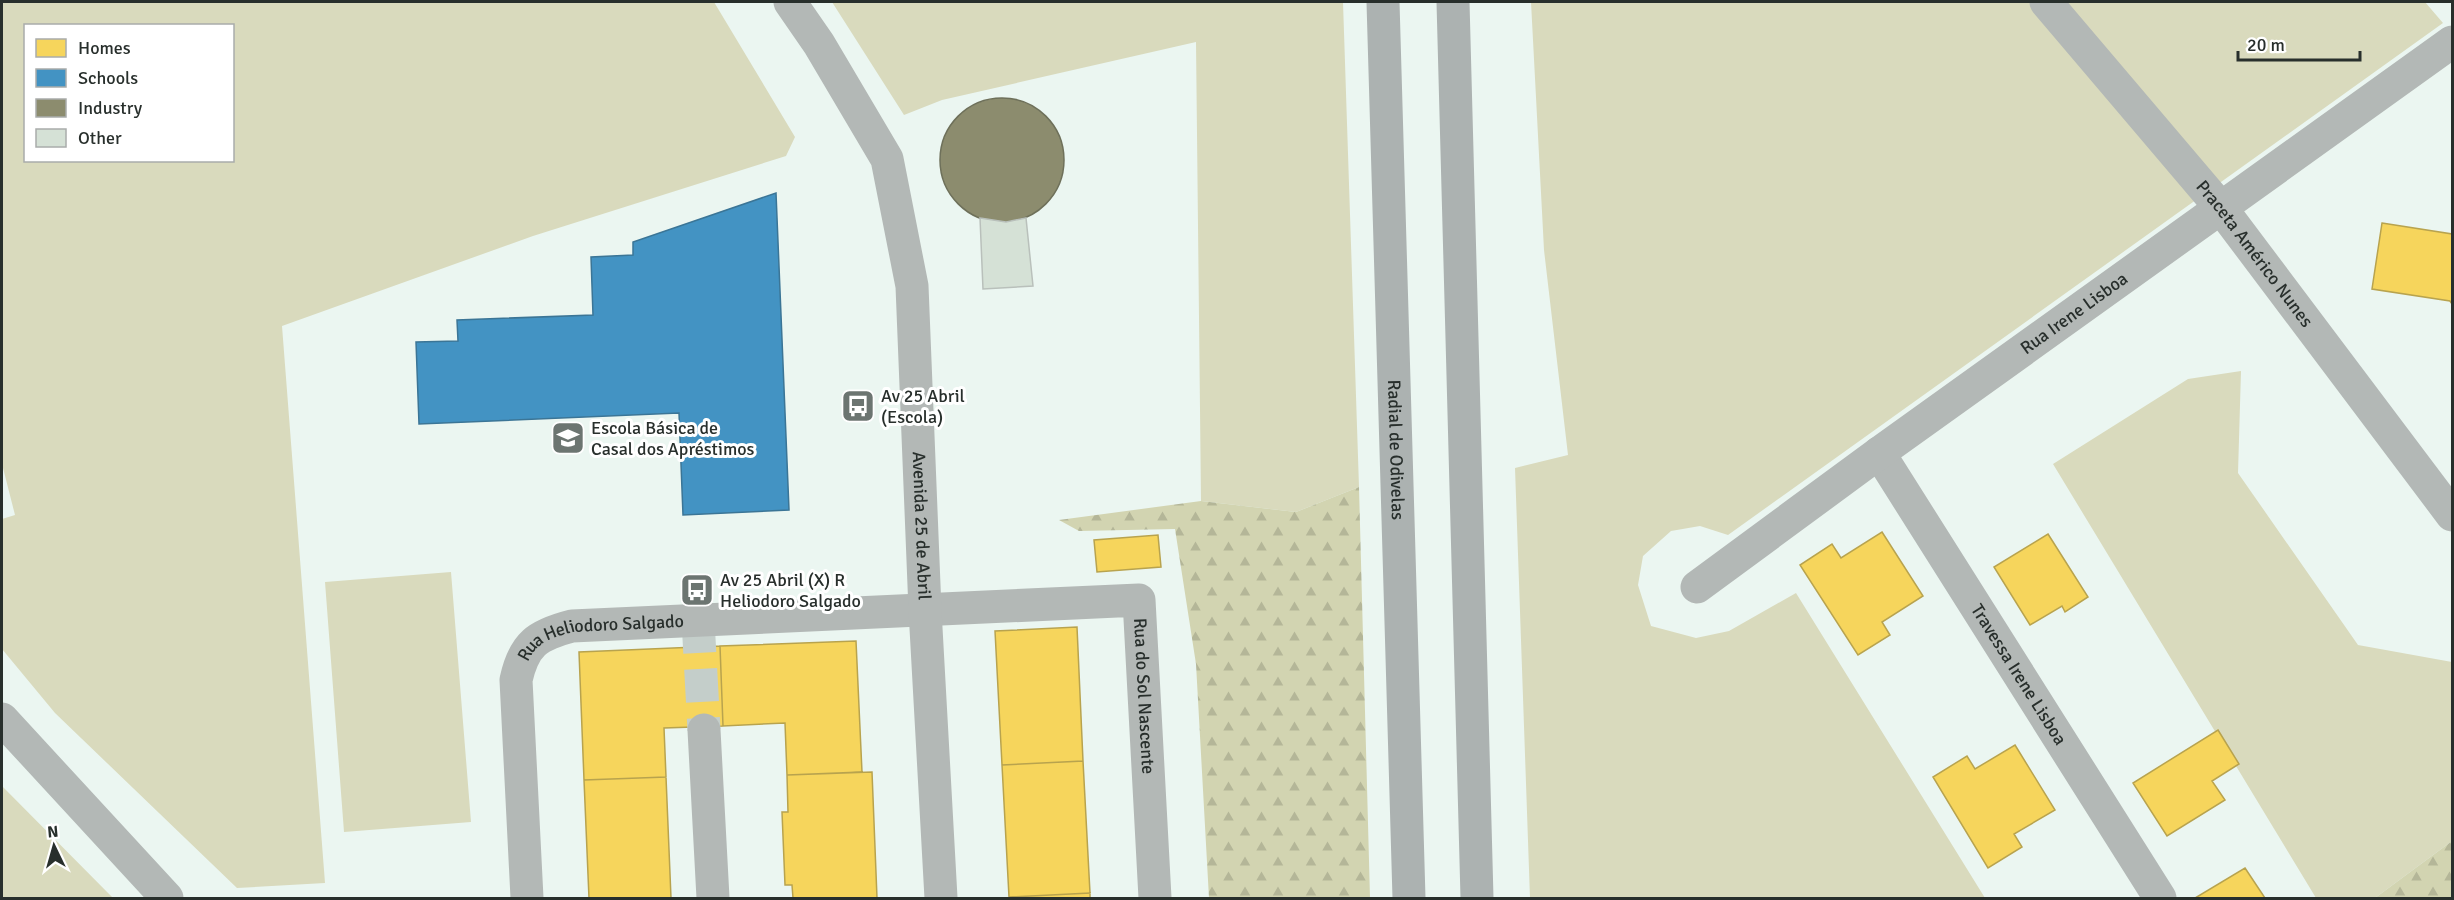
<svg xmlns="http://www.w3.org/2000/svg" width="2454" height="900" font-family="Signika,sans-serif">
<defs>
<pattern id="forest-firs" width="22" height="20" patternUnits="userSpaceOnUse" patternTransform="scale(1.5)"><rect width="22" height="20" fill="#d2d4b1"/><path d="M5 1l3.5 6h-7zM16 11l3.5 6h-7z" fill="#b4b698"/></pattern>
</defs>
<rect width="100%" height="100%" fill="#ebf6f1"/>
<!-- grass -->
<path fill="#d9dabd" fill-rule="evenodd" d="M 2,2 L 714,2 L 795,137 L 786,156 L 533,236 L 282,326 L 325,883 L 237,888 L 55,713 L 2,649 L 2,519 L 15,515 L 2,464 ZM 26,26 L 232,26 L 232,160 L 26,160 Z
M 832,2 L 1343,2 L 1359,487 L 1296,512 L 1201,501 L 1196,42 L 942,100 L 904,115 Z
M 1531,2 L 2425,2 L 2443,23 L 1728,535 L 1700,526 L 1671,531 L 1643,556 L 1638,585 L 1651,626 L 1696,638 L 1729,631 L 1796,593 L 1985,898 L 1530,898 L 1515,468 L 1568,455 L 1544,250 Z
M 2241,371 L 2238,473 L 2358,645 L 2452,662 L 2452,841 L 2375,898 L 2316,898 L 2053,464 L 2188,379 Z
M 451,572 L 471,822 L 344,832 L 325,582 Z
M 2,786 L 113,898 L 2,898 Z"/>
<!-- forest -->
<path fill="url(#forest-firs)" d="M 1359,487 L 1370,898 L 1209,898 L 1196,664 L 1175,529 L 1079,531 L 1059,520 L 1201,501 L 1296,512 Z
M 2452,841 L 2452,898 L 2375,898 Z"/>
<!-- homes -->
<path fill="#f6d55c" stroke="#b8a34e" stroke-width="1.5" d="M 2382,223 L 2452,234 L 2452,304 L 2450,301 L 2372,289 Z
M 1882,532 L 1923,596 L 1882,622 L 1890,635 L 1858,655 L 1800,565 L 1832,544 L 1841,558 Z
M 2048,534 L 2088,597 L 2065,612 L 2062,606 L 2030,625 L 1994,567 Z
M 1158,535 L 1161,567 L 1097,572 L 1094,540 Z
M 1077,627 L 1083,761 L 1002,765 L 995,631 Z
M 856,641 L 862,772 L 787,775 L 785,723 L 723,726 L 720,646 Z
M 720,646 L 723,726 L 664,728 L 666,777 L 584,780 L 579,652 Z
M 2218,730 L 2239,764 L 2212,781 L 2225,800 L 2167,836 L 2133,783 Z
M 2015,745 L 2055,810 L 2014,834 L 2022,847 L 1988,868 L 1933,777 L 1967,756 L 1975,769 Z
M 1083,761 L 1090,893 L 1009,897 L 1002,765 Z
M 872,772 L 877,898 L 793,898 L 792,885 L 785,885 L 782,812 L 788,812 L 787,775 Z
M 666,777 L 671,898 L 589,898 L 584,780 Z
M 2245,868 L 2265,898 L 2195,898 Z
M 1090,893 L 1090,898 L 1009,898 L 1009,897 Z"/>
<!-- schools -->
<path fill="#4393c3" stroke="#3b7596" stroke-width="1.5" d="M 776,193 L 789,510 L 683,515 L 679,413 L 419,424 L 416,342 L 458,341 L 457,320 L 593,315 L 591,257 L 633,255 L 633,242 Z"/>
<!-- industry -->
<path fill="#8c8c6e" stroke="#6e705a" stroke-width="1.5" d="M940 160a62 62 0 1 1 124 0a62 62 0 1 1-124 0Z"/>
<!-- building -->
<path fill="#d5e1d6" stroke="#b9c0bb" stroke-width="1.5" d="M 980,218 L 1006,222 L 1026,218 L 1033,286 L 983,289 Z"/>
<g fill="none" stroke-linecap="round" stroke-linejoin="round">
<!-- minor-tunnel -->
<path stroke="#c4ceca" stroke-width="33" stroke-dasharray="33 16" stroke-linecap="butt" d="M 698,620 L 704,730"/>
<!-- minor -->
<g stroke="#b3b8b6" stroke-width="33">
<path id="s1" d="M 2046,2 L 2221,208 L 2452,515"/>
<path id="s2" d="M 1879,453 L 2160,898"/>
<path id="s3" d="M 1697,587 L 1879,453 L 2452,42"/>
<path d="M 2,719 L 167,898"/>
<path d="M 704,730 L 713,898"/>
<path id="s4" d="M 527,898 L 516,680 C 524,644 537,635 572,626 L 1139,600 L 1155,898"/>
</g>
<!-- tertiary -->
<path stroke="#b3b8b6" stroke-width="33" id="s5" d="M 790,2 L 819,44 L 887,159 L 912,286 L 925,610 L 941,898"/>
<!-- trunk -->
<g stroke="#acb2b1" stroke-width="33">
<path id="s6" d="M 1383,2 L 1409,898"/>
<path d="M 1453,2 L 1477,898"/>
</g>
</g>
<!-- icons -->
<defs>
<symbol id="bus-square" viewBox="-11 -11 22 22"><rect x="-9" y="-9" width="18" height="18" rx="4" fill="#6c7571" stroke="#fff"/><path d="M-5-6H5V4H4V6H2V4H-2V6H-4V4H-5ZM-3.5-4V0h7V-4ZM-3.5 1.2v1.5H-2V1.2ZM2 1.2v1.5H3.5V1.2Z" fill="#fff"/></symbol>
<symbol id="school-square" viewBox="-11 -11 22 22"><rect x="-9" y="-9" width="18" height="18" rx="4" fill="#6c7571" stroke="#fff"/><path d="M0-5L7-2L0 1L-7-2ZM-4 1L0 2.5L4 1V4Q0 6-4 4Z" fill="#fff"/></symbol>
</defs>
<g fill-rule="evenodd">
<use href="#bus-square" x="839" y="387" width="38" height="38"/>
<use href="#school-square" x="549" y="419" width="38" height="38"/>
<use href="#bus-square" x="678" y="571" width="38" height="38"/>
</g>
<g text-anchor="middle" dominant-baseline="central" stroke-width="6" stroke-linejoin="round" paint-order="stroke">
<!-- street labels -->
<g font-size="18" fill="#282f2c" stroke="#fff">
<text stroke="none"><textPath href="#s1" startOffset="327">Praceta Américo Nunes</textPath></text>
<text stroke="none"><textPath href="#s3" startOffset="466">Rua Irene Lisboa</textPath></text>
<text stroke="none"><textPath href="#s6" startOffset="448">Radial de Odivelas</textPath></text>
<text stroke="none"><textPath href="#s5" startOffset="554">Avenida 25 de Abril</textPath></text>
<text stroke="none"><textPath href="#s4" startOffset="327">Rua Heliodoro Salgado</textPath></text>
<text stroke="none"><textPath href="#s2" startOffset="262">Travessa Irene Lisboa</textPath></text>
<text stroke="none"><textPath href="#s4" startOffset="966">Rua do Sol Nascente</textPath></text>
</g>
<!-- poi labels -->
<g font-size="18" fill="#282f2c" stroke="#fff" text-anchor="start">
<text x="881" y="396">Av 25 Abril<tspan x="881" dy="21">(Escola)</tspan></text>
<text x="591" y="428">Escola Básica de<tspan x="591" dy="21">Casal dos Apréstimos</tspan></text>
<text x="720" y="580">Av 25 Abril (X) R<tspan x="720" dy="21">Heliodoro Salgado</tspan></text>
</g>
</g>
<!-- border -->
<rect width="2454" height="900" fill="none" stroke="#282f2c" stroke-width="6"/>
<!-- legend -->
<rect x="24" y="24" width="210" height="138" fill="#ffffff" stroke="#a9acab" stroke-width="1.5"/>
<rect x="36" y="39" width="30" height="18" fill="#f6d55c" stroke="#a9acab" stroke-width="1.5"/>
<text x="78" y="54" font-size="18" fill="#282f2c">Homes</text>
<rect x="36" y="69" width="30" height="18" fill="#4393c3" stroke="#a9acab" stroke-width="1.5"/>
<text x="78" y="84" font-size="18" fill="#282f2c">Schools</text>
<rect x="36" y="99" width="30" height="18" fill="#8c8c6e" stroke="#a9acab" stroke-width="1.5"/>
<text x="78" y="114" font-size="18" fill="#282f2c">Industry</text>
<rect x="36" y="129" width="30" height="18" fill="#d5e1d6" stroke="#a9acab" stroke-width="1.5"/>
<text x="78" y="144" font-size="18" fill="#282f2c">Other</text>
<!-- north arrow -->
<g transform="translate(54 846) rotate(355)" stroke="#ffffff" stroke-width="4.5" paint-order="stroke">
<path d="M0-4.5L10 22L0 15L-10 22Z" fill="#282f2c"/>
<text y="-9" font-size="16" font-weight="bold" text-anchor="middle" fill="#282f2c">N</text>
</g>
<!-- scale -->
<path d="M2238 51v9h122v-9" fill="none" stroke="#282f2c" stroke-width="3"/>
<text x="2247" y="51" font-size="18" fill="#282f2c" stroke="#ffffff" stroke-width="4.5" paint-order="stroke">20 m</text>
</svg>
